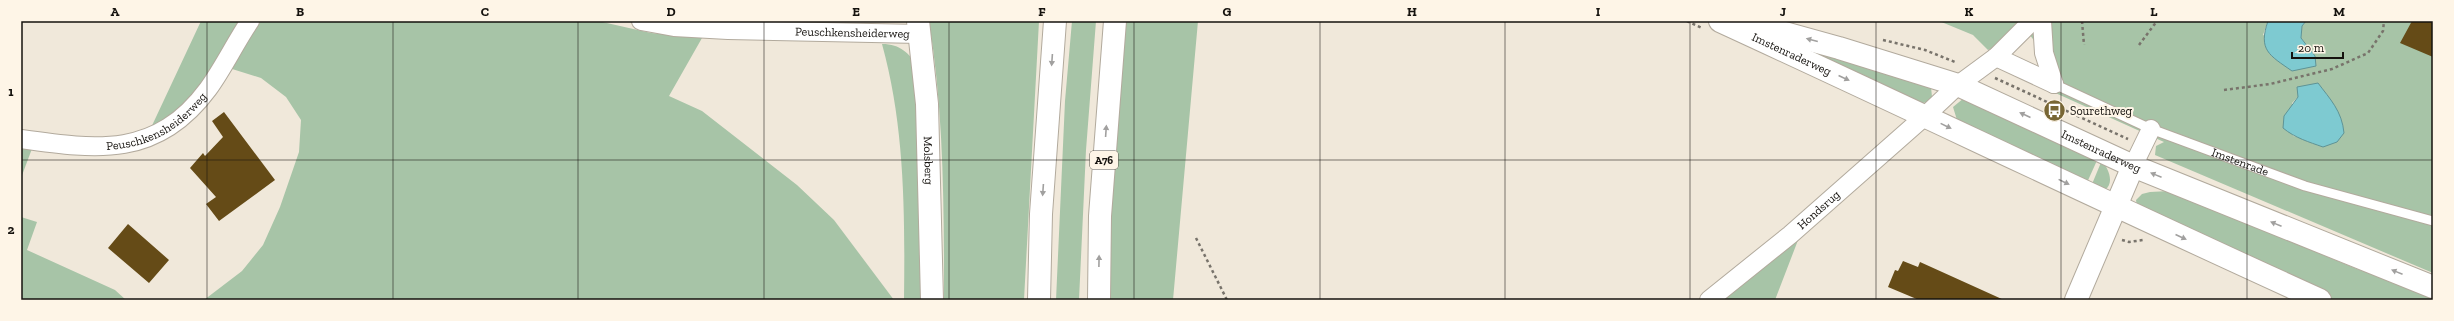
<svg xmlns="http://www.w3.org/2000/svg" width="2454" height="321" font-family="'Zilla Slab',serif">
<rect width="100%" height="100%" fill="#f0e8da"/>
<!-- green -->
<path fill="#a7c4a7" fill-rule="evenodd" d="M 201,21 L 244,21 L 189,102 L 149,132 Z
M 261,21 L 598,21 L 651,33 L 702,38 L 669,96 L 702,111 L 797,185 L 834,220 L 894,300 L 204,300 L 242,271 L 263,245 L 280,207 L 299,152 L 301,120 L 286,97 L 261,78 L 229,68 Z
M 929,21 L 1039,21 L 1024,300 L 944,300 C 944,207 944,113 929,21 Z
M 1072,21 L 1096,21 L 1086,150 L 1079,300 L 1056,300 L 1065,101 Z
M 1123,21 L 1198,21 L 1173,300 L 1104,300 Z
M 1939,21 L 2268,21 L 2263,35 L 2315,56 L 2301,38 L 2302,26 L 2306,21 L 2433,21 L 2433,273 L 2155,155 L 2156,146 L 2164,142 L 2051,91 L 2054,67 L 2020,22 L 2003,43 L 1988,50 L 1973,35 ZM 2298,97 L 2310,142 L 2305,138 L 2293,136 L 2292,103 Z
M 882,44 C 901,44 908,53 920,68 L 926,300 L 904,300 C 905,214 905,127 882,44 Z
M 1805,49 L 1931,87 L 1932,97 L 1928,102 L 1917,104 Z
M 1964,98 L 2099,156 L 2085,187 L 1957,120 L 1953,107 Z
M 21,143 L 33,146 L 21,178 Z
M 2102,160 C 2108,169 2115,182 2105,190 L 2090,189 Z
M 2169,191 L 2357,269 L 2426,291 L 2433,293 L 2433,300 L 2334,300 L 2138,213 L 2136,200 L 2142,194 L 2150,192 Z
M 21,217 L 37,222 L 27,250 L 115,290 L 126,300 L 21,300 Z
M 1800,235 L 1775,300 L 1722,300 Z"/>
<!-- water -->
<path fill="#7ecad1" stroke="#5e9396" d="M 2268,21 L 2306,21 L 2302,26 L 2301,38 L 2315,56 L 2316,66 L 2292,71 C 2269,55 2258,50 2268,21 Z
M 2318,83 C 2330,99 2342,111 2344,133 L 2337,142 L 2323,147 C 2309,142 2295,138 2283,128 L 2284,116 L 2298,97 L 2297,87 Z"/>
<!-- building -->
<path fill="#654b17" d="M 2412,21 L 2433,21 L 2433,57 L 2400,43 Z
M 224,112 L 275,180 L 219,221 L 206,204 L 216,197 L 190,168 L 203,153 L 205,156 L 223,137 L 212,121 Z
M 128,224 L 169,260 L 149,283 L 108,248 Z
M 1903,261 L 1918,267 L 1920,262 L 2004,300 L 1919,300 L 1888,287 L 1895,270 L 1898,271 Z"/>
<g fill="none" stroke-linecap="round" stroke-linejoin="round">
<defs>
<g id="lane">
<path id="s1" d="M 2054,84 L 2151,129 L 2305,186 L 2433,221"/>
</g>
<g id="street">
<path id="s2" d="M 641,21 L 674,27 L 728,30 L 920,34"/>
<path d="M 2042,21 L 2044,53 L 2054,84"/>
<path d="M 1996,57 L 2054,84"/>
<path id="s3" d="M 21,139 C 98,150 157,158 208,89 C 224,67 235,43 250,21"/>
<path d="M 2133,166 L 2151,129"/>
<path id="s4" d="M 1709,300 L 1790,235 L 1925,116 L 1958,85 L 1996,57 L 2032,21"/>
</g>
<g id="secondary">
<path id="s5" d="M 918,21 L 927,104 L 932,300"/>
<path id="s6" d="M 1720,21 C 1920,113 2119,209 2320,300"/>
<path id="s7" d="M 1741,21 L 1839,48 L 1958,85 L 2133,166 L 2433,287"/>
<path d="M 2076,300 L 2133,166"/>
</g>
<path id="highway" d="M 1039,300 L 1041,214 L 1055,21
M 1099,300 L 1100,216 L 1115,21"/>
</defs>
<!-- lane casing -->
<use href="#lane" stroke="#b2aa9d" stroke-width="11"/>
<!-- street casing -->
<use href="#street" stroke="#b2aa9d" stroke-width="20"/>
<!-- secondary casing -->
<use href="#secondary" stroke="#b2aa9d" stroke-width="24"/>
<!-- highway casing -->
<use href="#highway" stroke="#b2aa9d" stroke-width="24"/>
<!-- path -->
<path stroke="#78736b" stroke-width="2.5" stroke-dasharray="3 3" stroke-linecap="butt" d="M 1687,21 L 1702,28
M 2082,21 L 2084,45
M 1883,40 L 1925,50 L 1955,62
M 2139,45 L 2157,21
M 1995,78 L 2128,139
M 2224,90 L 2270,84 L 2332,69 L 2368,53 L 2383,31 L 2384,21
M 1196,238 L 1227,300
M 2122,240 L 2129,242 L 2143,240"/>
<!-- lane -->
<use href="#lane" stroke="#fff" stroke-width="9"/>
<!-- street -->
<use href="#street" stroke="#fff" stroke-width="18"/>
<!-- secondary -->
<use href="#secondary" stroke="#fff" stroke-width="22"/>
<!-- highway -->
<use href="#highway" stroke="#fff" stroke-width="22"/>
</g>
<!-- one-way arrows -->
<defs><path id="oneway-solid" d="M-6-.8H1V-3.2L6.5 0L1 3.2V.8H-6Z"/></defs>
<g fill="#a1a09f">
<use href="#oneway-solid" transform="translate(1812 40) rotate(-165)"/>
<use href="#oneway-solid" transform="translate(1052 60) rotate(94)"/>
<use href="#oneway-solid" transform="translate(1844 78) rotate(25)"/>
<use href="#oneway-solid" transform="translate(2025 115) rotate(-156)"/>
<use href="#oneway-solid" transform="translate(1946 126) rotate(26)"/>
<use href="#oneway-solid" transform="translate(1106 131) rotate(-86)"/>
<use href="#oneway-solid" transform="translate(2156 175) rotate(-158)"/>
<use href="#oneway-solid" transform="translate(2064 182) rotate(26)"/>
<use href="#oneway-solid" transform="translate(1043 190) rotate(94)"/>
<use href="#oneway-solid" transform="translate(2276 224) rotate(-158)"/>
<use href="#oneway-solid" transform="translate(2181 237) rotate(24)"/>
<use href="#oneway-solid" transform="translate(1099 261) rotate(-89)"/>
<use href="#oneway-solid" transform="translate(2397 272) rotate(-158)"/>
</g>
<!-- grid -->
<path fill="none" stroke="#15120e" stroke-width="1" stroke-opacity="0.55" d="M 207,21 L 207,300M 393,21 L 393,300M 578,21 L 578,300M 764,21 L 764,300M 949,21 L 949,300M 1134,21 L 1134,300M 1320,21 L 1320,300M 1505,21 L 1505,300M 1690,21 L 1690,300M 1876,21 L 1876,300M 2061,21 L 2061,300M 2247,21 L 2247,300M 21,160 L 2433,160"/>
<!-- icons -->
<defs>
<symbol id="bus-disc" viewBox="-11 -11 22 22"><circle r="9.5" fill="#786634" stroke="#fef5e7"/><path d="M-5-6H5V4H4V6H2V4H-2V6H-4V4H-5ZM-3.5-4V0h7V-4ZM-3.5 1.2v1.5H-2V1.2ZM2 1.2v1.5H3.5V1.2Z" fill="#fff"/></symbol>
</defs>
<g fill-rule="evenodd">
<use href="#bus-disc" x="2042" y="98" width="25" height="25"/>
</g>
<g text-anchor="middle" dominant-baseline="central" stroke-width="4" stroke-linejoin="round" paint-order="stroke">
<!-- shield labels -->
<rect fill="#fef5e7" stroke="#5b564f" stroke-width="1" x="1090" y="151" width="28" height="18" rx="3"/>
<g font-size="11" font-weight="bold" fill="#15120e">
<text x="1104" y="160">A76</text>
</g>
<!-- street labels -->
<g font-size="12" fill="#15120e" stroke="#fef5e7">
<text stroke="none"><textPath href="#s2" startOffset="212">Peuschkensheiderweg</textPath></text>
<text stroke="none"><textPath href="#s6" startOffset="79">Imstenraderweg</textPath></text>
<text stroke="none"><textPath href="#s3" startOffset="143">Peuschkensheiderweg</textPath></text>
<text stroke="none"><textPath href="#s7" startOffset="384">Imstenraderweg</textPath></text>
<text stroke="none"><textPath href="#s5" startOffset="140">Molsberg</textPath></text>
<text stroke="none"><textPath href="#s1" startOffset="202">Imstenrade</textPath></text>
<text stroke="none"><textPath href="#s4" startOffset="142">Hondsrug</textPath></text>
</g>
<!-- poi labels -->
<g font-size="12" fill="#15120e" stroke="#fef5e7" text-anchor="start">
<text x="2070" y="111">Sourethweg</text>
</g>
</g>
<!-- border -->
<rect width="2454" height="321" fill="none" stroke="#fef5e7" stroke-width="44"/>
<!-- scale -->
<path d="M2292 52v6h51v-6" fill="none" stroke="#15120e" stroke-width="2"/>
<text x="2298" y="52" font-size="12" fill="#15120e" stroke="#fef5e7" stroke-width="3" paint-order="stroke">20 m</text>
<rect x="22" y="22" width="2410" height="277" fill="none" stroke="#15120e" stroke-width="1.5"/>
<g font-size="13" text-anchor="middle" font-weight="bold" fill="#15120e">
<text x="115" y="16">A</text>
<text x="300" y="16">B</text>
<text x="485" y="16">C</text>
<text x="671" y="16">D</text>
<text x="856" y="16">E</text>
<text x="1042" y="16">F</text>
<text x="1227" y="16">G</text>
<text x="1412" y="16">H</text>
<text x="1598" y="16">I</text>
<text x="1783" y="16">J</text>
<text x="1969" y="16">K</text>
<text x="2154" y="16">L</text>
<text x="2339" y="16">M</text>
<text x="11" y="96">1</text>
<text x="11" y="234">2</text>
</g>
</svg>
